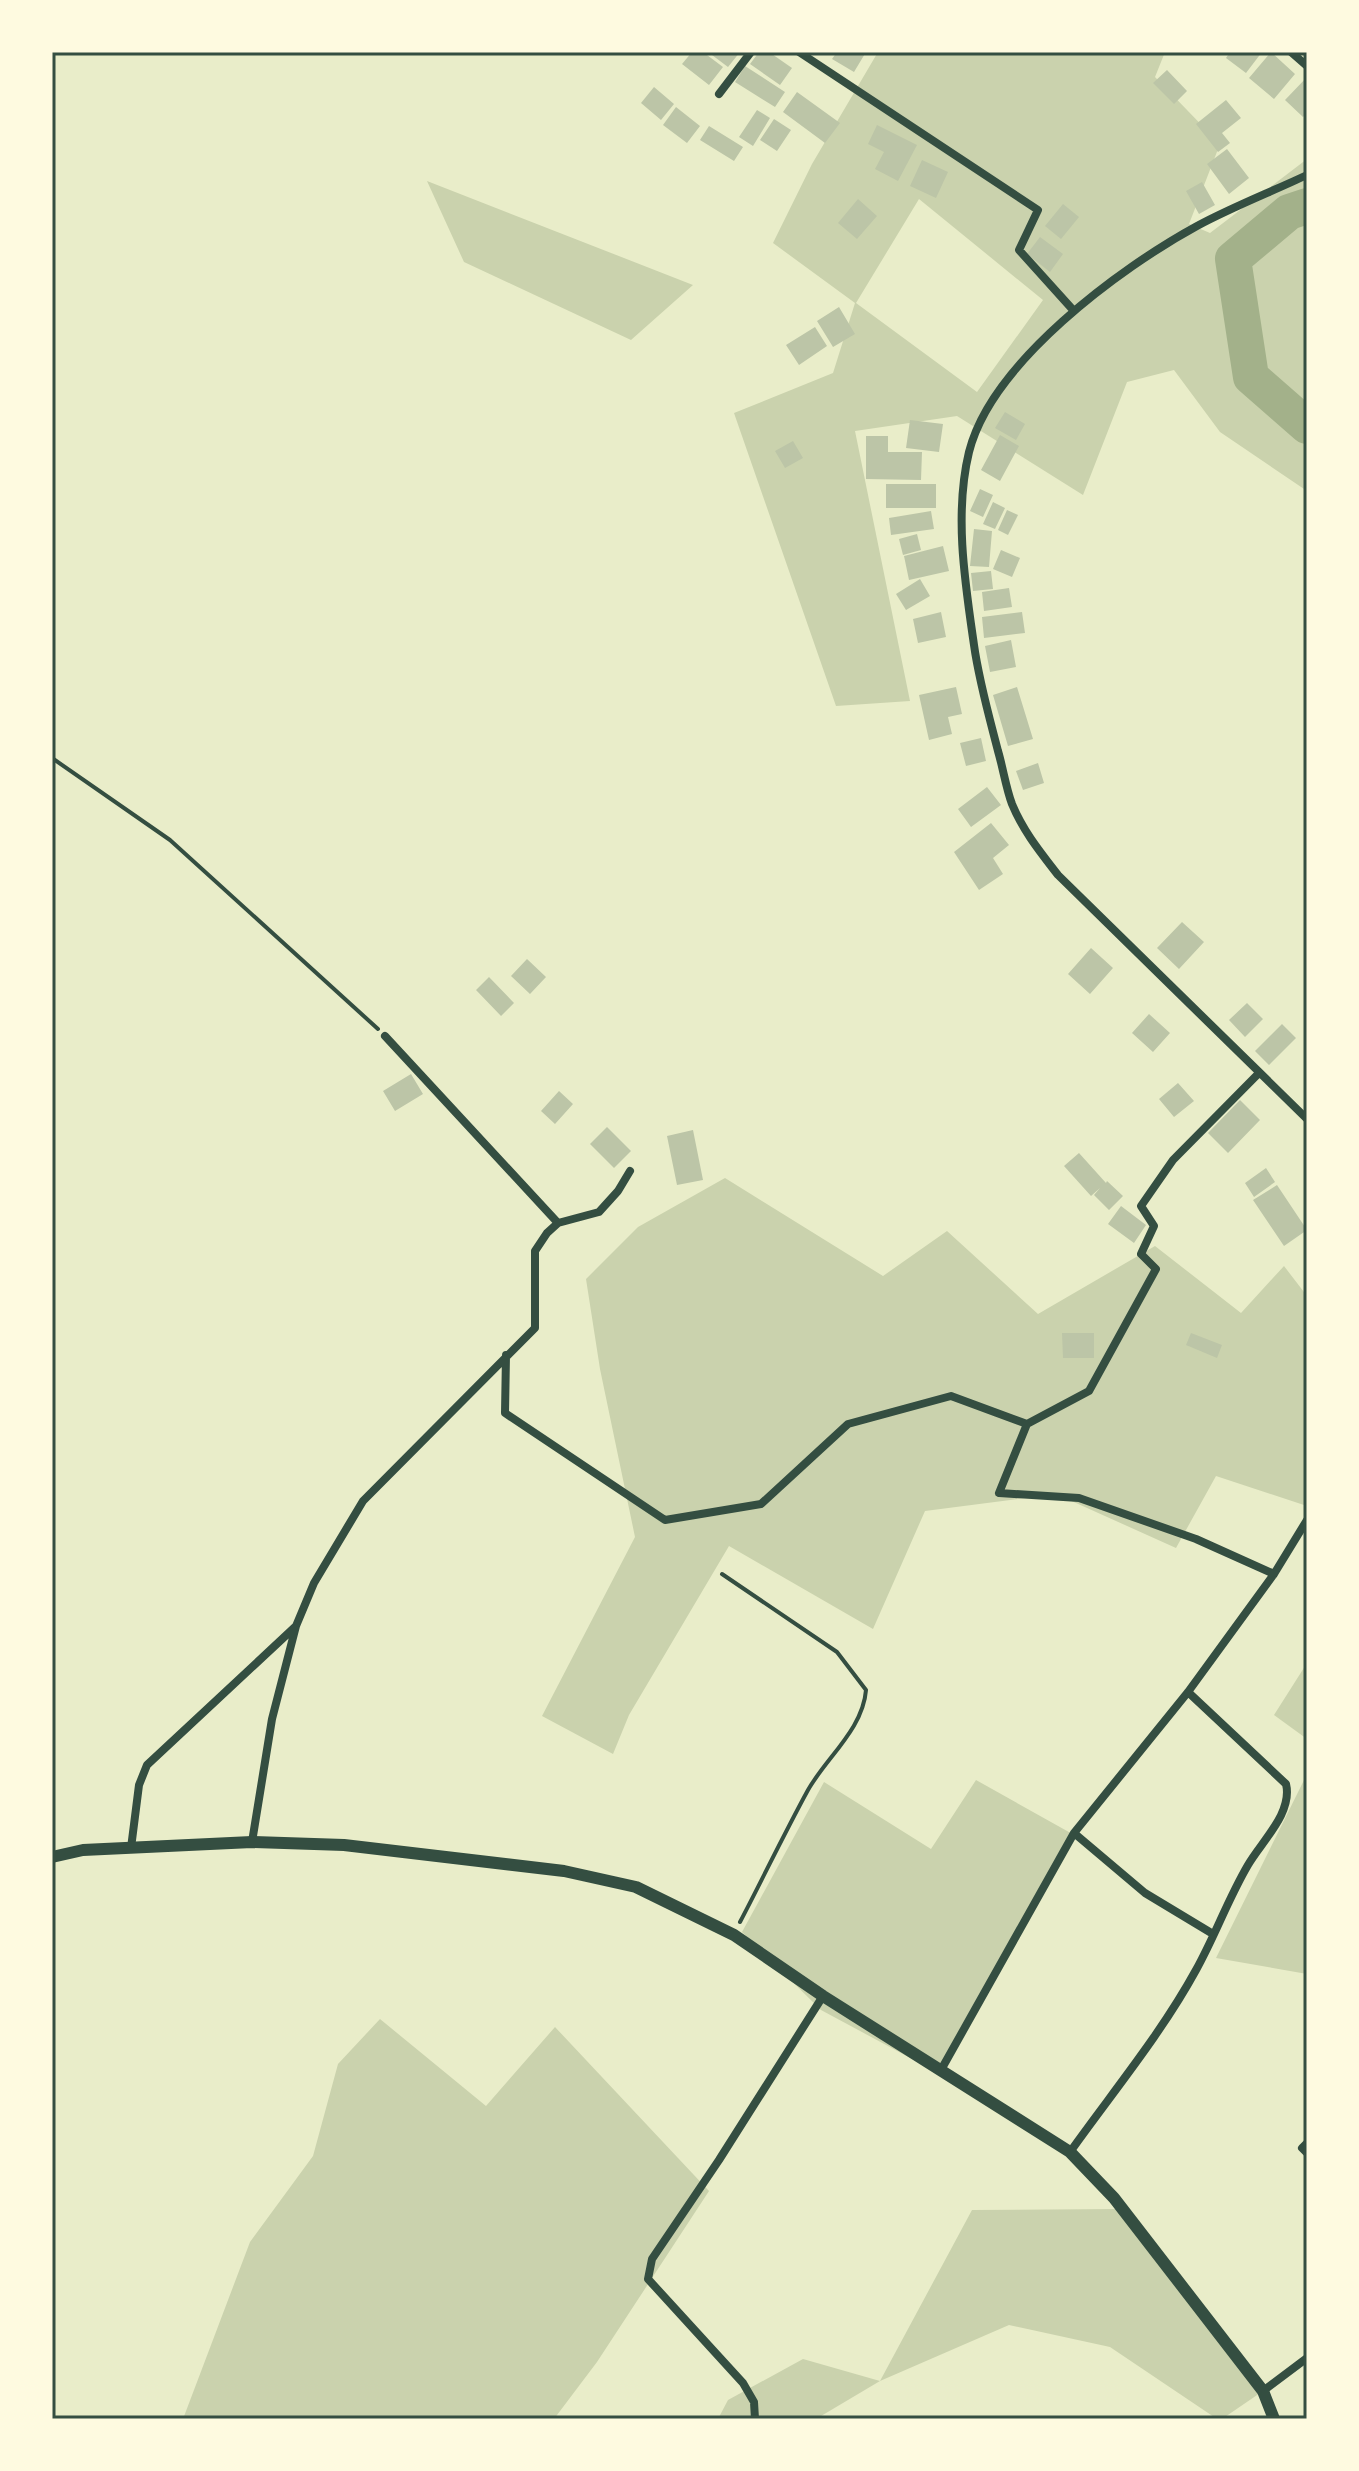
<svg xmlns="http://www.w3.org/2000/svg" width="1359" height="2471" font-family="'PT Sans',sans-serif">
<rect width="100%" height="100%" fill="#e9edc9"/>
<!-- green -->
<path fill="#cad2ad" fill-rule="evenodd" d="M 878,52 L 1165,52 L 1155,77 L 1220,144 L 1189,224 L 1210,233 L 1307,159 L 1307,491 L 1220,432 L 1174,370 L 1127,382 L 1083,495 L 957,416 L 855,431 L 910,701 L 836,706 L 734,413 L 833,373 L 855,303 L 773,243 L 812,164 ZM 919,199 L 1043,300 L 977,392 L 856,303 Z
M 427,181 L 693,285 L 631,340 L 464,262 Z
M 725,1178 L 883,1276 L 947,1231 L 1038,1314 L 1155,1246 L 1241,1313 L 1284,1266 L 1307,1296 L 1307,1506 L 1216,1476 L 1176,1548 L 1056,1494 L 925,1511 L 873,1629 L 729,1546 L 629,1715 L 613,1754 L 542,1716 L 635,1537 L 600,1369 L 586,1279 L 638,1227 Z
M 1307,1663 L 1307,1739 L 1274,1715 Z
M 1307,1774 L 1307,1974 L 1216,1958 Z
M 976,1780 L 1076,1836 L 940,2074 L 821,2010 L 742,1932 L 824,1782 L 931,1849 Z
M 380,2019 L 486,2106 L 555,2027 L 709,2191 L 597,2362 L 554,2419 L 183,2419 L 250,2242 L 313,2156 L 338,2064 Z
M 1121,2209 L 1263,2391 L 1222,2419 L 1217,2419 L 1110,2347 L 1009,2325 L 880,2381 L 816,2419 L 718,2419 L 728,2400 L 803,2359 L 880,2381 L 972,2210 Z"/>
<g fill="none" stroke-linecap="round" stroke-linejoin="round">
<!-- river -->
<path stroke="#a3b18a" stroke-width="36" d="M 1307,206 L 1289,212 L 1233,259 L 1251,377 L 1307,426"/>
</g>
<!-- building -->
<path fill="#bcc5a7" d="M 692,52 L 703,52 L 723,67 L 709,85 L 682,64 Z
M 708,52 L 740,52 L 728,67 Z
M 759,52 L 769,52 L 792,68 L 780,85 L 750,64 Z
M 837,52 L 866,52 L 854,72 L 832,59 Z
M 1230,52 L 1262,52 L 1246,73 L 1226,58 Z
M 1271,52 L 1295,74 L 1274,99 L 1249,78 Z
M 745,66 L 785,92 L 775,107 L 735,82 Z
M 1167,70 L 1187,91 L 1174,104 L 1153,83 Z
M 1307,77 L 1307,113 L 1303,117 L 1285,100 Z
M 654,87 L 674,104 L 661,120 L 641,103 Z
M 797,92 L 840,123 L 825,143 L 783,112 Z
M 1226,100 L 1241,118 L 1222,133 L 1230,143 L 1218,152 L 1196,124 Z
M 676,107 L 700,126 L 687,143 L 663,125 Z
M 757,110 L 770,118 L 753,146 L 739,137 Z
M 774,119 L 791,130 L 777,151 L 760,140 Z
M 877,125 L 917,145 L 898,181 L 875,169 L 884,152 L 868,144 Z
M 709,126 L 743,147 L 734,161 L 700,140 Z
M 1227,149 L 1249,178 L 1229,194 L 1207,164 Z
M 922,160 L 948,172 L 936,198 L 910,186 Z
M 1202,182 L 1215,205 L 1199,214 L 1186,191 Z
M 858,199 L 877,216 L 857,239 L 838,223 Z
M 1063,204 L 1079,217 L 1061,239 L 1045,226 Z
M 1040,237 L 1063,254 L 1050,272 L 1027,254 Z
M 839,307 L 855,334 L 833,347 L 817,321 Z
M 815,327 L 827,346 L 799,365 L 786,345 Z
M 1005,412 L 1025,424 L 1016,440 L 995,428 Z
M 910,420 L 943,424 L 939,452 L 906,448 Z
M 1000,435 L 1019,446 L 1000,481 L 981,470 Z
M 866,436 L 888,436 L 888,452 L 922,452 L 921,480 L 866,479 Z
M 793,441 L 803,458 L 785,468 L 775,451 Z
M 886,484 L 936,484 L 936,508 L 886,508 Z
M 980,489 L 993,495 L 983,517 L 970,511 Z
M 993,502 L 1005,508 L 995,529 L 983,524 Z
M 1007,510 L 1018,515 L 1008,535 L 998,530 Z
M 931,511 L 934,529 L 891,535 L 889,518 Z
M 974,529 L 992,531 L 989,567 L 970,566 Z
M 917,534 L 921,550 L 903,555 L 899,539 Z
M 943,546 L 949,571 L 909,580 L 904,556 Z
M 1001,550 L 1020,558 L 1012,577 L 993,569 Z
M 991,571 L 993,589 L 973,591 L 971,573 Z
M 920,579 L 930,596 L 906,610 L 896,594 Z
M 1009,588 L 1012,607 L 984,611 L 982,592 Z
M 941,612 L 946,637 L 918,643 L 913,619 Z
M 1022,612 L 1025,633 L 984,638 L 982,617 Z
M 1011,640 L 1016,667 L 990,672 L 985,646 Z
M 956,687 L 962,714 L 948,717 L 952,734 L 929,740 L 919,695 Z
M 1017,687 L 1033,739 L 1008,746 L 993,695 Z
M 981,738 L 986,761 L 966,766 L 960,743 Z
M 1038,763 L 1044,783 L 1023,790 L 1016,771 Z
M 987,787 L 1001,805 L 971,827 L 958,809 Z
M 991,823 L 1009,845 L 993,858 L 1003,874 L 979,890 L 954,852 Z
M 1182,922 L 1204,942 L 1179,969 L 1157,948 Z
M 1091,948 L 1113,968 L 1090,994 L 1068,974 Z
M 527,959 L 546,977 L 530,994 L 511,976 Z
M 489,977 L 514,1003 L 501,1016 L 476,990 Z
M 1247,1003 L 1263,1019 L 1245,1037 L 1229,1020 Z
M 1149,1014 L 1170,1033 L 1153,1052 L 1132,1033 Z
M 1282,1024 L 1296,1038 L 1269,1065 L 1255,1051 Z
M 411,1074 L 423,1094 L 395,1111 L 383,1091 Z
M 1178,1083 L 1194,1101 L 1174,1117 L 1159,1099 Z
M 559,1091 L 573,1104 L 555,1124 L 541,1111 Z
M 1240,1100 L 1260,1120 L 1228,1153 L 1208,1133 Z
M 607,1127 L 631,1151 L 614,1168 L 590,1144 Z
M 693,1130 L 703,1180 L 677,1185 L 667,1136 Z
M 1079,1153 L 1106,1183 L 1107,1181 L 1123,1196 L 1109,1210 L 1094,1195 L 1100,1188 L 1091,1196 L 1064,1166 Z
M 1266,1168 L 1275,1182 L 1254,1197 L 1245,1183 Z
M 1277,1185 L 1307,1230 L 1284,1246 L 1253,1200 Z
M 1121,1206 L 1146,1225 L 1134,1243 L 1108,1224 Z
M 1062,1333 L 1094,1333 L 1094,1358 L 1063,1358 Z
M 1191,1333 L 1222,1345 L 1217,1358 L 1186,1345 Z"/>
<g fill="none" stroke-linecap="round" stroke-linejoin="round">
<!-- path -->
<path stroke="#344e41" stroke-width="4" d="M 52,758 L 170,840 L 378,1029
M 722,1574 L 837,1652 L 866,1690 C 863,1729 826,1758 808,1790 C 784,1834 763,1878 740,1922"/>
<!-- minor -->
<path stroke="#344e41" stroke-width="8" d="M 799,52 L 1038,210 L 1019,250 L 1074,311
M 1291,52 L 1307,66
M 719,94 L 751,52
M 1307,175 C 1271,192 1232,207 1197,226 C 1120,268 991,363 969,452 C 954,514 965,583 974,645 C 979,681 989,716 998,751 C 1003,768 1006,788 1012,804 C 1023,831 1041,853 1058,875 L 1307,1119
M 385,1036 L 558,1223
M 506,1355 L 505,1413 L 665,1520 L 761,1504 L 848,1424 L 951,1396 L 1027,1424 L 999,1493 L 1079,1498 L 1196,1539 L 1274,1574
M 1027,1424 L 1089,1391 L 1156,1269 L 1141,1254 L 1154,1226 L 1141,1206 L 1173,1160 L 1259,1073
M 1074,1833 L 1145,1893 L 1213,1934
M 252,1842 L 272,1719 L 296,1626 L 314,1583 L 363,1501 L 535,1328 L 535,1251 L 547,1233 L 558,1223 L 599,1212 L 618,1191 L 630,1171
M 131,1848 L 139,1785 L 147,1765 L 295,1627
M 941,2070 L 1074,1833 L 1188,1692 L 1274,1574 L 1307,1520
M 1307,2143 L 1302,2148 L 1307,2153
M 1070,2152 C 1112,2093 1161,2034 1196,1970 C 1215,1936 1228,1899 1248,1865 C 1261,1842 1293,1813 1286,1784 L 1188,1692
M 1263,2391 L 1307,2358
M 755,2419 L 754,2402 L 743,2383 L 648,2279 L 652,2259 L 719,2160 L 823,1996"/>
<!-- tertiary -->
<path stroke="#344e41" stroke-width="12" d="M 52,1857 L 83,1850 L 252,1842 L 344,1845 L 564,1871 L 636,1887 L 734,1935 L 823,1996 L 1070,2152 L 1114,2198 L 1263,2391 L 1274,2419"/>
</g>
<!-- border -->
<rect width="1359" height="2471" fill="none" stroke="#fefae0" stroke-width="108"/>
<rect x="54" y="54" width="1251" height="2363" fill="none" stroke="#344e41" stroke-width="3"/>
</svg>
